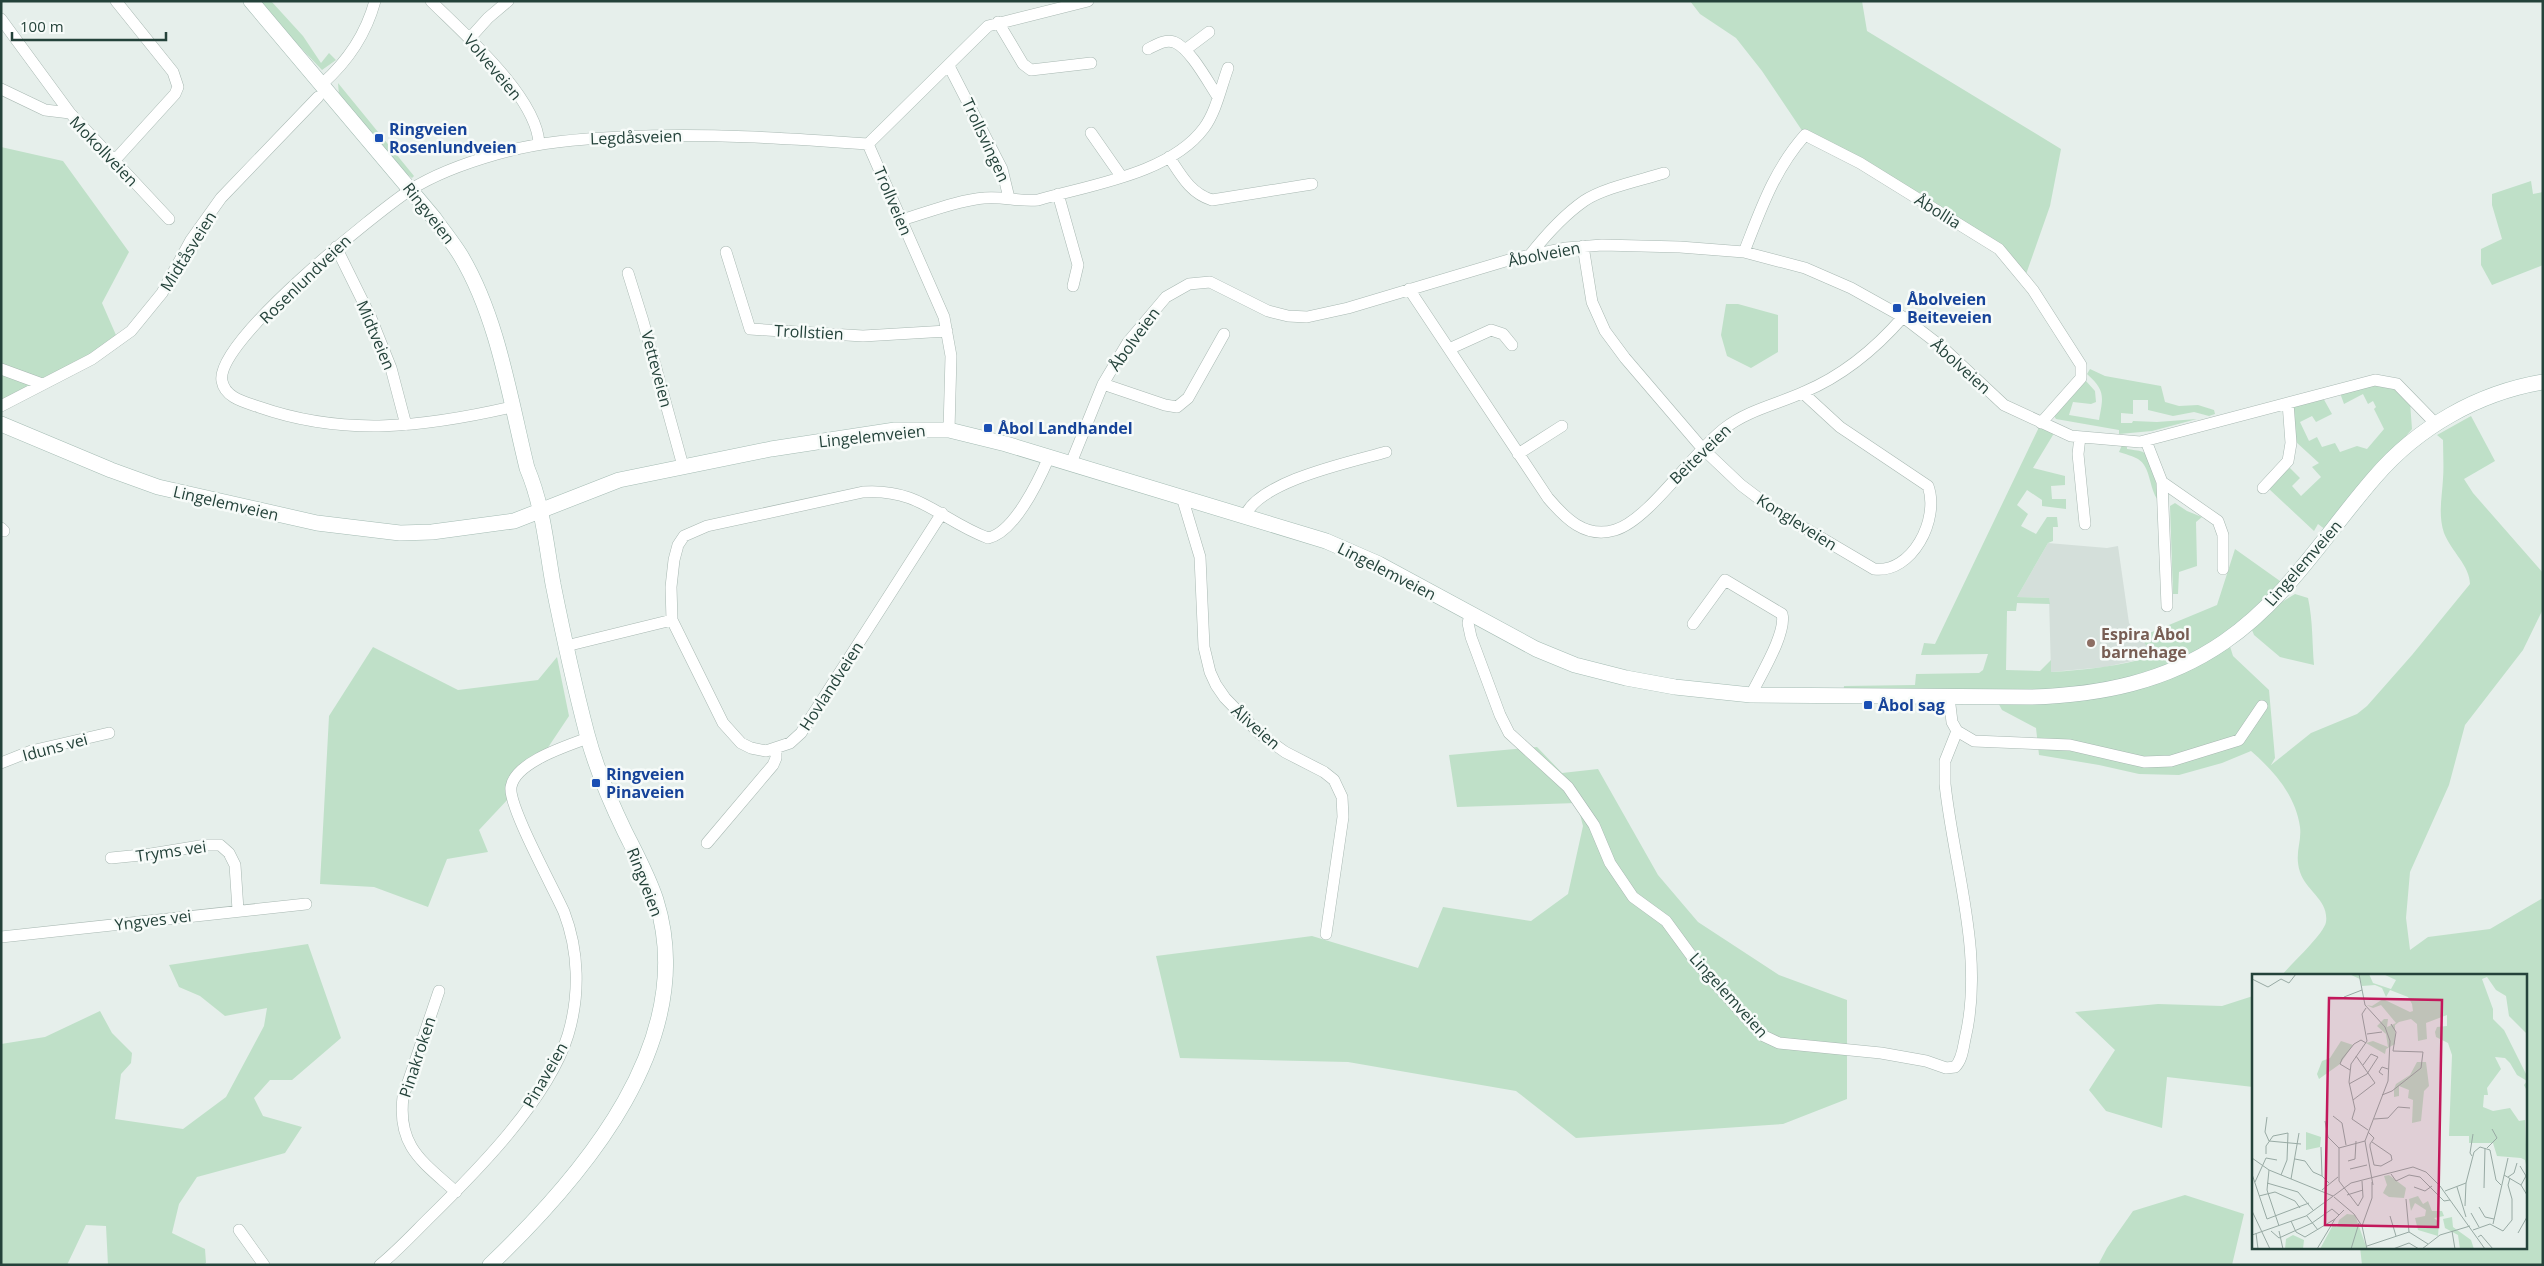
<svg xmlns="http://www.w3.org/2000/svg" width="2544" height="1266" font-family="'Open Sans',sans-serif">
<rect width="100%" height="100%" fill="#e6efeb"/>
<!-- built -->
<path fill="#d4dfda" d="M 2048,543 L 2107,548 L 2118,546 L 2129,623 L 2155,656 L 2105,667 L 2051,672 L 2049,598 L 2017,597 Z"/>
<!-- green -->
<path fill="#bfe0c8" d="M 256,1 L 271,1 L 303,36 L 321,63 L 329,53 L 336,60 L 322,70 Z
M 1690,1 L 1862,1 L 1867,31 L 2061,149 L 2050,206 L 2024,280 L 1999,249 L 1805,135 L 1762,71 L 1736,38 L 1700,14 Z
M 338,83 L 414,176 L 412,178 L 406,173 L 339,95 Z
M 1,147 L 63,161 L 129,252 L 102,303 L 119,342 L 1,408 Z
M 2531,181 L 2533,194 L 2543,192 L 2543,265 L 2492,285 L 2481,265 L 2481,249 L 2502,239 L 2492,205 L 2492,194 Z
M 1726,304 L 1738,304 L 1778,315 L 1778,352 L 1751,368 L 1727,356 L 1721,335 Z
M 2090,369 L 2105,376 L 2161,386 L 2165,402 L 2179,406 L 2198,405 L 2214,410 L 2215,414 L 2209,416 L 2194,412 L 2173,416 L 2148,410 L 2148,400 L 2133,400 L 2133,414 L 2121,413 L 2121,423 L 2132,423 L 2133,421 L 2157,422 L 2197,419 L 2152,431 L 2119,434 L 2119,430 L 2056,419 L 2054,416 L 2078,386 L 2086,381 L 2095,391 L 2096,402 L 2091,404 L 2073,402 L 2069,415 L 2099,420 C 2103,397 2106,391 2087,374 Z
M 2372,383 L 2388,384 L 2410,402 L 2412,429 L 2326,530 L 2318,524 L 2314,531 L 2268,488 L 2289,467 L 2300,478 L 2292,486 L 2301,496 L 2321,477 L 2312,467 L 2319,463 L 2296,442 L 2293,406 L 2322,396 L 2332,414 L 2316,422 L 2312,416 L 2300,422 L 2309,441 L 2317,437 L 2322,447 L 2335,443 L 2340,452 L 2357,446 L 2367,449 L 2384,429 L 2374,409 L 2376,407 L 2373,401 L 2368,404 L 2363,394 L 2344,404 L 2340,393 Z
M 2471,416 L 2495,461 L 2464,479 L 2473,493 L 2543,573 L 2543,609 L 2523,650 L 2465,725 L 2449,785 L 2410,872 L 2406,918 L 2410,950 L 2428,937 L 2490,929 L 2543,898 L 2543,1265 L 2362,1265 L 2360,1247 L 2525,1247 L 2525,975 L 2282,975 C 2291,964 2324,934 2326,922 C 2329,900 2306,891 2300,872 C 2294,853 2302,843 2300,827 C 2296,796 2274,771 2251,751 L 2222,763 L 2179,775 L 2139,774 L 2099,765 L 2039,755 L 2036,728 L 2002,710 L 1995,697 L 1843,696 L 1844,686 L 1915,685 L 1916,674 L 1979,673 L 1983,670 L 1988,654 L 1921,655 L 1924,643 L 1935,644 L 2041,423 L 2056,430 L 2033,468 L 2065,476 L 2065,485 L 2051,486 L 2052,499 L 2066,499 L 2066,509 L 2042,506 L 2042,500 L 2027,490 L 2017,505 L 2028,514 L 2021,526 L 2036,534 L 2047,517 L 2057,517 L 2058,527 L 2053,527 L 2053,541 L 2048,543 L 2017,597 L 2049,598 L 2050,604 L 2017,603 L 2016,611 L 2007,611 L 2006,670 L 2040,671 L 2051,660 L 2051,672 C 2086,670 2120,666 2154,656 L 2140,637 L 2217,605 L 2235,549 L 2287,586 L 2228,640 L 2233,656 L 2269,690 L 2275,758 L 2271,765 L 2311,733 L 2357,714 L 2367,706 L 2412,655 L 2470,584 C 2470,566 2451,551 2444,533 C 2438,515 2442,497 2443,479 C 2444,466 2443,453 2443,440 L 2437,435 Z
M 2122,445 L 2127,446 L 2127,449 C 2132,450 2138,450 2143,452 C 2154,458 2157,489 2158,500 C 2149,489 2151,467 2138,459 C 2133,456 2125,454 2119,452 Z
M 2175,503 L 2187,511 L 2202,517 L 2196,522 L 2197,566 L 2179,572 L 2178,594 L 2173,594 L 2170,506 Z
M 2295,594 L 2308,598 C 2313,621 2312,642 2314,665 L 2280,657 L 2254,635 L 2252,630 L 2282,602 Z
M 373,647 L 458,690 L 538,680 L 557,657 L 569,716 L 541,758 L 521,770 L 511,796 L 479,830 L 488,852 L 447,859 L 428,907 L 374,887 L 320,884 L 329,716 Z
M 1537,747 L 1562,773 L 1598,769 L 1658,875 L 1698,922 L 1779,975 L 1847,1000 L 1847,1099 L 1783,1124 L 1576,1138 L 1516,1091 L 1348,1062 L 1180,1058 L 1156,956 L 1312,936 L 1418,968 L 1443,907 L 1531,921 L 1568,894 L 1583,826 L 1577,803 L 1457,807 L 1449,755 Z
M 308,944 L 341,1038 L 292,1080 L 270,1080 L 254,1098 L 263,1116 L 302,1127 L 285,1153 L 197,1177 L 179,1204 L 172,1233 L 205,1249 L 206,1263 L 203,1265 L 108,1265 L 106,1226 L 86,1225 L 67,1265 L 1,1265 L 1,1044 L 45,1037 L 100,1011 L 112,1033 L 132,1053 L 131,1063 L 121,1074 L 115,1119 L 183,1129 L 226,1097 L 264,1026 L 267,1008 L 225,1016 L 200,996 L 179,987 L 169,965 Z
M 2253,996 L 2253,1087 L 2167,1077 L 2162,1128 L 2106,1111 L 2089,1090 L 2115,1050 L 2075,1012 L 2158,1004 L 2222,1006 Z
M 2185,1195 L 2244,1214 L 2232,1265 L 2098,1265 L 2107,1248 L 2133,1211 Z"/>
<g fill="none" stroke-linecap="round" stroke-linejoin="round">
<defs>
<path id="minor" d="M 431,1 C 463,33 536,96 539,143
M 1,19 L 70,113 L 169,219
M 998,22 L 1023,64 L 1031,70 L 1091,63
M 470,38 L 488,18 L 508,1
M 1148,49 C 1156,45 1165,39 1174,42 C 1190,48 1208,82 1218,97
M 1185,50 L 1209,32
M 949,66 L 1002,169 L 1009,198
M 322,84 C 347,62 366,34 375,1
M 1,89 L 45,110 L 70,113
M 1091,133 L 1121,176
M 1169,157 C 1181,175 1190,193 1212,200 L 1312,184
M 115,160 L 175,94 L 178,87 L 173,72 L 116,1
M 1058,194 L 1078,265 L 1073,286
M 901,220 C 926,213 958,200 984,198 C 1003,196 1019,202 1038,200 C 1089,185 1170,174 1204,128 C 1216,112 1221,87 1228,68
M 1583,246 L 1592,302 L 1605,331 L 1625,358 L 1702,448 L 1741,485 L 1774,510 L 1874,569 C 1912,574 1940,519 1928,486 L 1840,427 L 1803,393
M 336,247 L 371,318 L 391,368 L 406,425
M 726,252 L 750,329 L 863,336 L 947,331
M 1744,252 C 1761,209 1774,170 1805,135 L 1860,163 L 1999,249 L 2033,290 L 2081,365 L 2081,378 L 2041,423
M 1530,255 C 1545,236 1564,215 1584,201 C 1603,188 1642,180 1664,173
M 628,273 L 643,321 L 683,466
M 1409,289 L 1548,498 C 1565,518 1585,539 1615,530 C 1649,520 1692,453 1725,428 C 1748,410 1778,404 1804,392 C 1842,376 1876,348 1903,317
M 1449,349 L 1491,330 L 1503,334 L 1512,345
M 1,369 L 42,384
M 1103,384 L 1165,405 L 1177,407 L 1188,398 L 1224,334
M 1,406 L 92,359 L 131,331 L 162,293 L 191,240 L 221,198 L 318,97
M 512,407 C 425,427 345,437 259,407 C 245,402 225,398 222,381 C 214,342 376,213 410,190 C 435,174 469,162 497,154 C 538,142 579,139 622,137 C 705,133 786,138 868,144
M 949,430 L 951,356 L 944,317 L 868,144 L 988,26 L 1088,1
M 2080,437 L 2078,454 L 2085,524
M 2146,441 L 2162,482 L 2167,606
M 1518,454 L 1562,426
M 1071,463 L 1103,384 L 1128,342 L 1166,297 L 1189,284 L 1210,282 L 1268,311 L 1288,316 L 1307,317 L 1348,308 L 1512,259 L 1566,248 L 1602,245 L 1680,247 L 1744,252 L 1805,268 L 1851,288 L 1903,317 L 1942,347 L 2004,405 L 2071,436 L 2140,442 L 2375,380 L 2397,384 L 2435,423
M 2162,482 L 2218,521 L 2223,535 L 2223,569
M 2263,488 L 2288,461 L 2291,443 L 2288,403
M 1182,497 L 1200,557 L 1204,647 L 1210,672 L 1216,685 L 1225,698 L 1260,734 L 1285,752 L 1324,772 L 1334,780 L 1342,797 L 1343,817 L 1326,934
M 942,513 L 801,733 L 790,743 L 766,751 L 751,748 L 741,743 L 723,723 L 672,620 L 671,587 L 674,560 L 678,545 L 684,536 L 707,526 L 863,492 C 920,488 940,520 988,538 C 1014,533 1039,480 1049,457
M 1245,516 C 1259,481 1351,462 1386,452
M 1,528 L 4,531
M 1470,615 L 1468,623 L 1471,637 L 1500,715 L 1509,733 L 1568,787 L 1594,825 L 1610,863 L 1633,897 L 1666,921 L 1696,962 L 1749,1021 L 1764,1036 L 1779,1043 L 1881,1053 L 1926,1061 L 1946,1068 L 1955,1067 C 1962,1060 1963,1049 1965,1039 C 1985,955 1954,868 1945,784 L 1945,761 L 1957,731
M 1693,624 L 1725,580 L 1782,614 C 1787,633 1760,676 1751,695
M 566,646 L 672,620
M 1949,697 L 1952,722 L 1957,731 L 1974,741 L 2070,745 L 2144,762 L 2171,761 L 2239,740 L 2262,706
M 1,763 L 31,751 L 109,733
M 707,843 L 773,765 L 776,758 L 776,749
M 111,858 L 151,854 L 206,845 L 220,845 L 229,853 L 235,865 L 238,910
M 1,937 L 306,904
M 439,991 L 403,1097 C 397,1147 423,1162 456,1192
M 239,1230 L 264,1265
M 380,1265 C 397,1251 412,1235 427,1220 C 475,1173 548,1100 568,1035 C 580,995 579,951 564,912 C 554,889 508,806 511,787 C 515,762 567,746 588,738"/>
<path id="secondary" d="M 251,1 L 434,218 C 443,231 453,243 461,256 C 498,318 510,399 527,468 C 543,506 546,544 553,584 C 563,634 574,684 587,734 C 596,768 610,801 625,832 C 636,854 648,876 656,900 C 700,1040 584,1175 490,1265
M 1,424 L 111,470 L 158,487 L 317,523 L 400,533 L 432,532 L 514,521 L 619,480 L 771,449 L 895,430 L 949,430 L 1006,444 L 1326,541 L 1379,564 L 1536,649 L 1575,665 L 1626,678 L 1675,687 L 1751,695 L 2031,697 C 2100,695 2166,682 2224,642 C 2287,599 2326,533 2375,477 C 2418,427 2478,393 2543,382"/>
</defs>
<!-- minor casing -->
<use href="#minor" stroke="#a8b8b2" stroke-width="12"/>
<!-- secondary casing -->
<use href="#secondary" stroke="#a4bbb3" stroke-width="16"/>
<!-- minor -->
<use href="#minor" stroke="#fff" stroke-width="11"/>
<!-- secondary -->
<use href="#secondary" stroke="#fff" stroke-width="15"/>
</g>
<!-- markers -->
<g fill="#1a4fb4" stroke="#f7fbf9" stroke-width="2">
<rect x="374" y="133" width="10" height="10" rx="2.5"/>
<rect x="1892" y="303" width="10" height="10" rx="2.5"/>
<rect x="983" y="423" width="10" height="10" rx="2.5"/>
<rect x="1863" y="700" width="10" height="10" rx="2.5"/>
<rect x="591" y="778" width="10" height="10" rx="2.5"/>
</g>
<circle fill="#8d6e63" stroke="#f7fbf9" stroke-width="2" cx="2091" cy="643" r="5"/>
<g text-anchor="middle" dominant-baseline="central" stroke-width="5" stroke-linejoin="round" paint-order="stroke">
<!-- street labels -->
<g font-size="16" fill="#24423a" stroke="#f7fbf9">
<text transform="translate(493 67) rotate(50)">Volveveien</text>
<text transform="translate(636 137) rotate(-2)">Legdåsveien</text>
<text transform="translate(986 140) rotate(65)">Trollsvingen</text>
<text transform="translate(104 151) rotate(46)">Mokollveien</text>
<text transform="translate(893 201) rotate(67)">Trollveien</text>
<text transform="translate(1938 211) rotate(32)">Åbollia</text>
<text transform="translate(429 213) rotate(52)">Ringveien</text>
<text transform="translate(188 251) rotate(-58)">Midtåsveien</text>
<text transform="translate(1544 254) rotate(-11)">Åbolveien</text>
<text transform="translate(305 279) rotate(-44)">Rosenlundveien</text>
<text transform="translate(809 332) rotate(3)">Trollstien</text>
<text transform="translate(376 335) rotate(67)">Midtveien</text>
<text transform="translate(1134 339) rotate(-54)">Åbolveien</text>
<text transform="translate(1961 366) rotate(42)">Åbolveien</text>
<text transform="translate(657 369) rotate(75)">Vetteveien</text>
<text transform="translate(872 436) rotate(-6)">Lingelemveien</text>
<text transform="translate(1700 454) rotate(-44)">Beiteveien</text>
<text transform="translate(226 503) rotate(13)">Lingelemveien</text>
<text transform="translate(1797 522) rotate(32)">Kongleveien</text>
<text transform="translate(2303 563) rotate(-49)">Lingelemveien</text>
<text transform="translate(1387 571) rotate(27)">Lingelemveien</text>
<text transform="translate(831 686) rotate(-57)">Hovlandveien</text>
<text transform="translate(1256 727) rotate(41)">Åliveien</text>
<text transform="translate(55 747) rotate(-15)">Iduns vei</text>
<text transform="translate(171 851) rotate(-8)">Tryms vei</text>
<text transform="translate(645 882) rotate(69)">Ringveien</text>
<text transform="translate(153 920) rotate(-7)">Yngves vei</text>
<text transform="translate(1729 995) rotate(48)">Lingelemveien</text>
<text transform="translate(417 1057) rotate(-72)">Pinakroken</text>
<text transform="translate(545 1075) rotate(-60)">Pinaveien</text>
</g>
<!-- transit labels -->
<g font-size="16" font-weight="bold" fill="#164399" stroke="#f7fbf9" text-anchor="start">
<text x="389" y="129">Ringveien<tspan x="389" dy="18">Rosenlundveien</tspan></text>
<text x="1907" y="299">Åbolveien<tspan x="1907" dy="18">Beiteveien</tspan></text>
<text x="998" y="428">Åbol Landhandel</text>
<text x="1878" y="705">Åbol sag</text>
<text x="606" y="774">Ringveien<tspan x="606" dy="18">Pinaveien</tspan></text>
</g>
<!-- education labels -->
<g font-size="16" font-weight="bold" fill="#785e54" stroke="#f7fbf9" text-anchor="start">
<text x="2101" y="634">Espira Åbol<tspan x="2101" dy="18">barnehage</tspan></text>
</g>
</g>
<!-- overview -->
<g transform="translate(2252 974)">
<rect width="275" height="275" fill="#e6efeb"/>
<path d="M 97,0 L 117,0 L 121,9 L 139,15 L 144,6 L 131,0 L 275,0 L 275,60 L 257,42 L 254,22 L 244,16 L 235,3 L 230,5 L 241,35 L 241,45 L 252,56 L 275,102 L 275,117 L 272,111 L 275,107 L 265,101 L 258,89 L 253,84 L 243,83 L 249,95 L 235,114 L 236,121 L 232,121 L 231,133 L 241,137 L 258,134 L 267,147 L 273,146 L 275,195 L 273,186 L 269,184 L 245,182 L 241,169 L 217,169 L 217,162 L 197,162 L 200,81 L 196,69 L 184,63 L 183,58 L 185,53 L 195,52 L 195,41 L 174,49 L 175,65 L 166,67 L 165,50 L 159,45 L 147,48 L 143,51 L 143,70 L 134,75 L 133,80 L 114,69 L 121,67 L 136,73 L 134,60 L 125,52 L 132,45 L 136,45 L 135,53 L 144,49 L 129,31 L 121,34 L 114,31 L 120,32 L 131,25 L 158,38 L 161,37 L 160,30 L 156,23 L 138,16 L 134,23 L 130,14 L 123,11 L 110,12 L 108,5 ZM 89,67 L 101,71 L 88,90 L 67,105 L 65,100 L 70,87 L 78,84 ZM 165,88 L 174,88 L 177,112 L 172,117 L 169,147 L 160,149 L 161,126 L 156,124 L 157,116 L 147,112 L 147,122 L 142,123 L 142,115 L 144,110 L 158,101 ZM 54,158 L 69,163 L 68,173 L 54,176 ZM 137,201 L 154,214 L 152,224 L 137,223 L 131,219 L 135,211 L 132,202 ZM 166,222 L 171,230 L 176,227 L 180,237 L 190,237 L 192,242 L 182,244 L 187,248 L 186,262 L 166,256 L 163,244 L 173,242 L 174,236 L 163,229 L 159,237 L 157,225 ZM 95,240 L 103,241 L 115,275 L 68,275 L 82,249 L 85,253 L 87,246 ZM 200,243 L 201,253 L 219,266 L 222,275 L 208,275 L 206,261 L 193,254 L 191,245 ZM 41,261 L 52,266 L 51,275 L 33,275 L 34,265 Z" fill="#bfe0c8"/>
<path fill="none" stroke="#98aaa4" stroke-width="1" d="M 107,0 L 113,31 L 133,53 L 138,67 L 136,107 L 113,167 L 121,211M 0,5 L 16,13 L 29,5 L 37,9 L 44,0M 92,23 L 110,16M 114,34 L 110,40 L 115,67 L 99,90 L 97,108 L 103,135 L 100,145 L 116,156M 139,50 L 144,58 L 141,77M 115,60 L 130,58M 98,96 L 88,90 L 90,85 L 102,70 L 109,66 L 114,69M 131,101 L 127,98 L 130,93 L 136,95M 97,110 L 115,100 L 126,83 L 119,80 L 111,91M 130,121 L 140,117 L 169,94 L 171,78 L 141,77M 101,126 L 123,109 L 104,82M 81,142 L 90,149 L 94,171M 15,143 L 13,158 L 17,167 L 49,170M 122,145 L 136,144 L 146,133 L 158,134M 73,147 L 76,163 L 87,174 L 113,167M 116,158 L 122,164 L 118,170 L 118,173 L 122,191 L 129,192 L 140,186 L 139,181 L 120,168M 69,173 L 70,202 L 77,209M 87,174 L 87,207 L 106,232 L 111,223 L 110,207M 235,174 L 245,164 L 240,155M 14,180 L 14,172 L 21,162 L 36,159 L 35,186 L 29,201M 220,182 L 218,179 L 221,160M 0,184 L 17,196 L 81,222M 43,185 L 53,187 L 61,198 L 70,202M 96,187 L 103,185 L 104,167M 268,192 L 274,202 L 269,211M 98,195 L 115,191M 17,196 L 15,216 L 27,252M 0,200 L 15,245 L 57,229M 139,200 L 144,207 L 157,201 L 168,203 L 192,227 L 198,226M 252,201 L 269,211 L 275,221M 256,203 L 262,199 L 265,189M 39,205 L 47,159M 3,208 L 14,184 L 25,186M 15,209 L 46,218 L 61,236M 162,213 L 173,217 L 180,212M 205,213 L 214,243M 232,214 L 233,174M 70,216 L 86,203M 193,217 L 214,209 L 222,178 L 228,173 L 238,176 L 244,206 L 249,211M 95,221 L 111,216M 7,222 L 23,218 L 43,227 L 48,234M 82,223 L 102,240 L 110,252M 154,225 L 157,258M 213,232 L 214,209M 227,233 L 233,243 L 242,245M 0,237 L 18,275M 219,239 L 227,253M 55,242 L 66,256M 138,242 L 144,262M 39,247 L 44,258 L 53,263 L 83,245M 241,250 L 256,184M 221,256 L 238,250 L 251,257 L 260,246 L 260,225 L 256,211 L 258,204M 19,257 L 27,264 L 60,249 L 80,235 L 87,241M 27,257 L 31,275M 200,257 L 203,275M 4,259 L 6,275M 266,259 L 275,243M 0,261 L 54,242 L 99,209 L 161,193 L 174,198 L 188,212 L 233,275M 226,263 L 229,261 L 241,275M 115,272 L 157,258 L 176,270M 65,275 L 83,245 L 92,236M 99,275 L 107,249M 115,275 L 110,252 L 120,224 L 120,208M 141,275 L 157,269 L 167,275M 170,275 L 188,261 L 218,252"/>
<path fill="#c2185b" fill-opacity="0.15" stroke="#c2185b" stroke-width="2.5" d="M 77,24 L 190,26 L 186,253 L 73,251 Z"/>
<rect width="275" height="275" fill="none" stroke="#24423a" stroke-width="2.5"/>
</g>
<!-- border -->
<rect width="2544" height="1266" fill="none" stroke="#24423a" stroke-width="5"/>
<!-- scale -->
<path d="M12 32v8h154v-8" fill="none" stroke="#24423a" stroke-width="2.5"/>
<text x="20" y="32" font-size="15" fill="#24423a" stroke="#f7fbf9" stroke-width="4" paint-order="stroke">100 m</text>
</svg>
